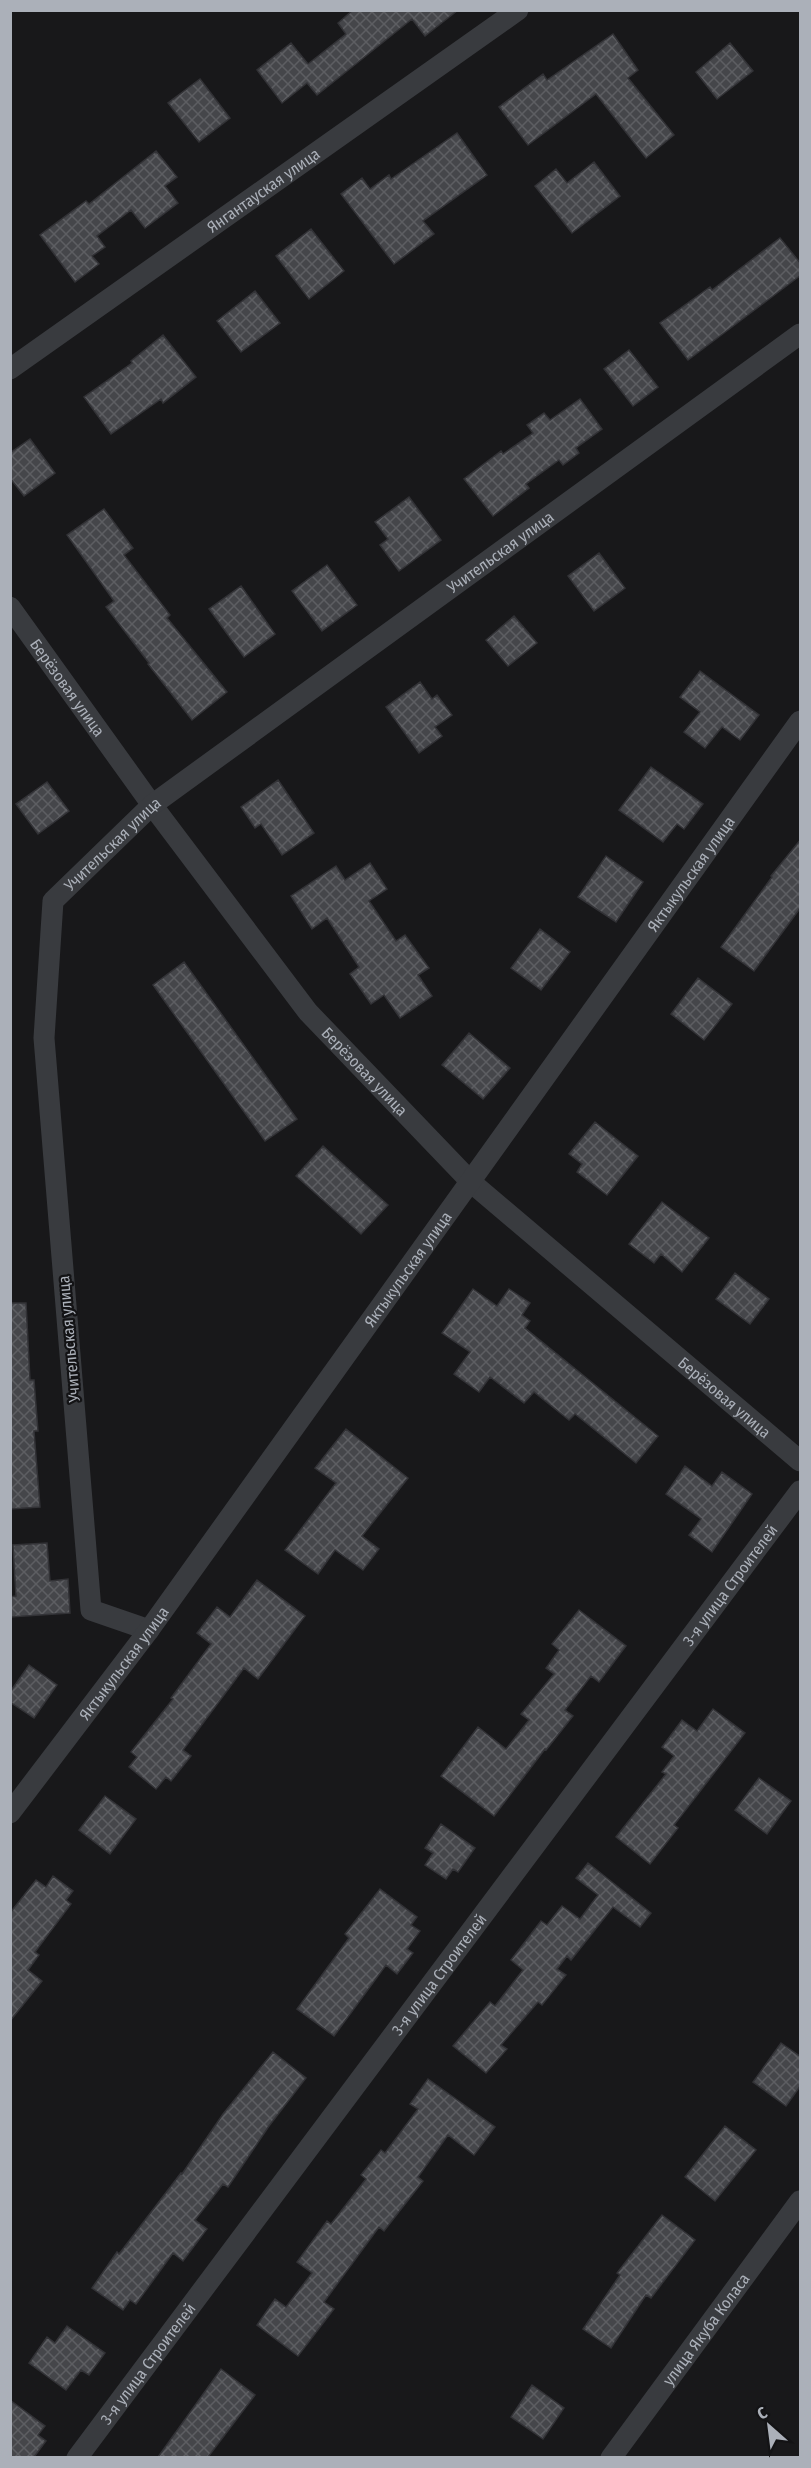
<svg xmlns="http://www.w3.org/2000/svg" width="811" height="2468" font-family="'Fira Sans Condensed',sans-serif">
<defs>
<pattern id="building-cross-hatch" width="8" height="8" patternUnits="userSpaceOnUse" patternTransform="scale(1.5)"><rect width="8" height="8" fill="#45464a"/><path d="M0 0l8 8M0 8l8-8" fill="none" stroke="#5d5e62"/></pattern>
</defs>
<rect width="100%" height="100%" fill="#18181a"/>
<!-- building -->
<path fill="url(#building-cross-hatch)" stroke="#323236" stroke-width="1.5" d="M 353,10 L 458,10 L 425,36 L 412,19 L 317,95 L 307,83 L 282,103 L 257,70 L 291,43 L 308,64 L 346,34 L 338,23 Z
M 613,34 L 638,70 L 628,78 L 674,135 L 646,158 L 596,94 L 528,145 L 499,107 L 543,74 L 547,80 Z
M 730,43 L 753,71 L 717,99 L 696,72 Z
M 200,79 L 230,118 L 199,142 L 168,103 Z
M 457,133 L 487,175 L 423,221 L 434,234 L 394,264 L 341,194 L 362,178 L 370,189 L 389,175 L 391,179 Z
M 156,151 L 177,177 L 165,186 L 178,203 L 145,228 L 131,210 L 97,236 L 105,247 L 92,256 L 99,264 L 75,282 L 40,235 L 86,201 L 89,204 Z
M 594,162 L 620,196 L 572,233 L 535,186 L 556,169 L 567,183 Z
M 311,229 L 344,271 L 309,299 L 276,256 Z
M 780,238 L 801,264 L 801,275 L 688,360 L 660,323 L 710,287 L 712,290 Z
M 255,291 L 280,323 L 241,352 L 217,321 Z
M 163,335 L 196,377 L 163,403 L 161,399 L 111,434 L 84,397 L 132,363 L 131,361 Z
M 629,350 L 658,387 L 633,406 L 604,369 Z
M 580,399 L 602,429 L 576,448 L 579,453 L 563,465 L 559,460 L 526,484 L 529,488 L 493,516 L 464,479 L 501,451 L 503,454 L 533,433 L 527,425 L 544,413 L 550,420 Z
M 30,439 L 55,473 L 24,496 L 10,478 L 10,453 Z
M 409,497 L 441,540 L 399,571 L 380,545 L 388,539 L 375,522 Z
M 104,509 L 133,548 L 124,555 L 170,615 L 167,618 L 227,692 L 192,720 L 148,664 L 149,663 L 106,607 L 114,601 L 67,535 Z
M 599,553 L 625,588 L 594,611 L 568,576 Z
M 327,565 L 357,605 L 322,631 L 292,591 Z
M 241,586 L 275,634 L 244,657 L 209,609 Z
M 514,616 L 537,643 L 508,666 L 486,640 Z
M 700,671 L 759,715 L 740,740 L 722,727 L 705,748 L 684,732 L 700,712 L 680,697 Z
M 420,682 L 432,699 L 437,695 L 452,715 L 435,727 L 442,736 L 419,753 L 386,707 Z
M 651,767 L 703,804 L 684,829 L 677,824 L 663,842 L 619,810 Z
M 278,780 L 314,833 L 282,855 L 261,824 L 255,828 L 241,807 Z
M 47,782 L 69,811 L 38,834 L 16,804 Z
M 801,839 L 801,907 L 754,971 L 721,947 L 772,877 L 771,876 Z
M 606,856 L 643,882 L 616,922 L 578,897 Z
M 370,863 L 387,889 L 369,901 L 396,941 L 405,935 L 429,968 L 418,975 L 432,996 L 400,1018 L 384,995 L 371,1004 L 350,974 L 359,967 L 327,918 L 312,929 L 291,896 L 336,866 L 345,880 Z
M 540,929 L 570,952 L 541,990 L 511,968 Z
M 184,962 L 297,1119 L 265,1141 L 153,985 Z
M 698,978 L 732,1004 L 704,1040 L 671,1014 Z
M 469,1033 L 510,1068 L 483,1099 L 442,1065 Z
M 595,1122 L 638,1156 L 607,1195 L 577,1172 L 582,1164 L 569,1154 Z
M 323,1146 L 388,1205 L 361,1234 L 296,1176 Z
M 662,1202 L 709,1238 L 682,1272 L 661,1254 L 654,1263 L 629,1244 Z
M 735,1273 L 769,1299 L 750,1324 L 716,1299 Z
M 473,1289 L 497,1306 L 509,1289 L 530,1303 L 522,1315 L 530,1321 L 525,1328 L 658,1436 L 636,1463 L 575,1414 L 569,1420 L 534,1392 L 524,1403 L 490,1377 L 479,1392 L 454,1374 L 470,1352 L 442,1333 Z
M 10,1303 L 26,1303 L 30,1380 L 34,1380 L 38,1431 L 34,1431 L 40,1507 L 10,1509 Z
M 346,1429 L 408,1478 L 362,1536 L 379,1549 L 363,1570 L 335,1550 L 318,1574 L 285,1550 L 336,1483 L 315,1468 Z
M 685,1466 L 712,1486 L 722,1472 L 752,1494 L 712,1552 L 689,1535 L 701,1519 L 666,1494 Z
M 47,1543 L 50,1581 L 68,1579 L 70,1613 L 10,1617 L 10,1597 L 16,1596 L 13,1545 Z
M 257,1580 L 305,1616 L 258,1679 L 244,1668 L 183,1750 L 191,1756 L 171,1781 L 166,1777 L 156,1789 L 129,1767 L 137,1757 L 131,1752 L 173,1699 L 171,1698 L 211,1644 L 197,1633 L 217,1607 L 230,1617 Z
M 579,1610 L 626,1646 L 599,1682 L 591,1676 L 565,1710 L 573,1716 L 546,1750 L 545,1749 L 494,1816 L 441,1776 L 478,1727 L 506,1749 L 529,1720 L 521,1714 L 554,1674 L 546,1668 L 559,1650 L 552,1644 Z
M 29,1665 L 57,1685 L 34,1718 L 10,1702 L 10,1692 Z
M 713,1709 L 745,1733 L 674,1825 L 678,1828 L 650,1864 L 616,1837 L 666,1774 L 662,1772 L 674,1756 L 662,1747 L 682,1720 L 697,1731 Z
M 759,1778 L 791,1801 L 767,1834 L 735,1810 Z
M 105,1796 L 136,1819 L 110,1854 L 79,1830 Z
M 441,1824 L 475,1848 L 458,1872 L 453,1869 L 446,1879 L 425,1865 L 433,1853 L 425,1848 Z
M 588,1863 L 651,1913 L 640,1927 L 613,1907 L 571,1960 L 567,1956 L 557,1969 L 566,1975 L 542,2005 L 538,2002 L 501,2045 L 507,2049 L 486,2073 L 453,2046 L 490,2002 L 495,2006 L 523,1970 L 511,1960 L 541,1921 L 547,1925 L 562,1906 L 580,1919 L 598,1895 L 576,1878 Z
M 53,1876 L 73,1891 L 66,1900 L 71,1904 L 35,1952 L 39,1955 L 28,1970 L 42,1981 L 10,2021 L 10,1913 L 36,1880 L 46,1887 Z
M 380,1889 L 417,1917 L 411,1925 L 420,1931 L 407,1949 L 413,1953 L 397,1974 L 386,1965 L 334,2036 L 297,2009 L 349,1938 L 345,1934 Z
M 781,2043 L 801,2057 L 801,2085 L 786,2106 L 753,2082 Z
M 273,2052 L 306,2078 L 269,2126 L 228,2187 L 223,2184 L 195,2220 L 207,2229 L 183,2261 L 173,2253 L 136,2304 L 130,2300 L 123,2310 L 92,2288 L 117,2252 L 119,2254 L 181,2173 L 182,2174 L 223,2114 Z
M 428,2079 L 495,2127 L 474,2155 L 448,2135 L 418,2177 L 423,2181 L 384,2231 L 379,2227 L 324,2302 L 334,2309 L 298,2356 L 257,2325 L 275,2299 L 286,2307 L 312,2273 L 297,2262 L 327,2221 L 331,2224 L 366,2179 L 361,2175 L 381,2150 L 385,2153 L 418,2109 L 410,2104 Z
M 725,2126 L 756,2150 L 715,2201 L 685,2177 Z
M 662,2215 L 695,2240 L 651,2298 L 646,2295 L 611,2348 L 583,2329 L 620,2275 L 617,2273 Z
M 67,2326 L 105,2353 L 89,2375 L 81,2370 L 66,2390 L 29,2363 L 47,2337 L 55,2343 Z
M 221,2369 L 255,2395 L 208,2457 L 158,2457 Z
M 532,2385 L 564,2408 L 543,2439 L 511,2417 Z
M 10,2400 L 45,2426 L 38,2435 L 46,2441 L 34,2457 L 10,2457 Z"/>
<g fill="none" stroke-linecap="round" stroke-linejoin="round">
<!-- minor -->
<g stroke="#393b3f" stroke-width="21">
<path id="s1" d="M 10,369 L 518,10"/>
<path id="s2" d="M 10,607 L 152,805 L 308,1012 L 472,1183 L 800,1461"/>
<path id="s3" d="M 149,1630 L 91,1610 L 44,1038 L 53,901 L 152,805 L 800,334"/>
<path id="s4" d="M 10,1813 L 149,1630 L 800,721"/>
<path id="s5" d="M 77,2458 L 800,1491"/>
<path id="s6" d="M 611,2458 L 800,2201"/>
</g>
</g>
<g text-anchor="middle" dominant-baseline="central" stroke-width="4.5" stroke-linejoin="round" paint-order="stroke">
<!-- street labels -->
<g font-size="16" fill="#abb0b9" stroke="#131315">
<text stroke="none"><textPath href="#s1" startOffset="310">Янгантауская улица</textPath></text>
<text stroke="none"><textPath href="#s3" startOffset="1341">Учительская улица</textPath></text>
<text stroke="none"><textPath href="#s2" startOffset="99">Берёзовая улица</textPath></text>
<text stroke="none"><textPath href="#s3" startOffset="855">Учительская улица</textPath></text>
<text stroke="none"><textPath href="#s4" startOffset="1160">Яктыкульская улица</textPath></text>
<text stroke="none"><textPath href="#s2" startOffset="585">Берёзовая улица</textPath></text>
<text stroke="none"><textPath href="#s4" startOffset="674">Яктыкульская улица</textPath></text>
<text transform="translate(69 1339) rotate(-95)">Учительская улица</text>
<text stroke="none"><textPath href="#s2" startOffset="1071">Берёзовая улица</textPath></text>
<text stroke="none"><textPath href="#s5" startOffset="1090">3-я улица Строителей</textPath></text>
<text stroke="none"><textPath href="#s4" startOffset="188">Яктыкульская улица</textPath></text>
<text stroke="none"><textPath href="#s5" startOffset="604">3-я улица Строителей</textPath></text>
<text stroke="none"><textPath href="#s6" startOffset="160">улица Якуба Коласа</textPath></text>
<text stroke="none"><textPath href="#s5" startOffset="118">3-я улица Строителей</textPath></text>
</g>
</g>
<!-- border -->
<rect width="811" height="2468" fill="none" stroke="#abb0b9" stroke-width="24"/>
<!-- north arrow -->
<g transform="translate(769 2426) rotate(332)" stroke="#131315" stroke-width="4.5" paint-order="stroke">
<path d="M0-4.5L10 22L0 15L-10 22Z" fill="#abb0b9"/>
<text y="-9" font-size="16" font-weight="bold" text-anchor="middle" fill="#abb0b9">С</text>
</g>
</svg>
